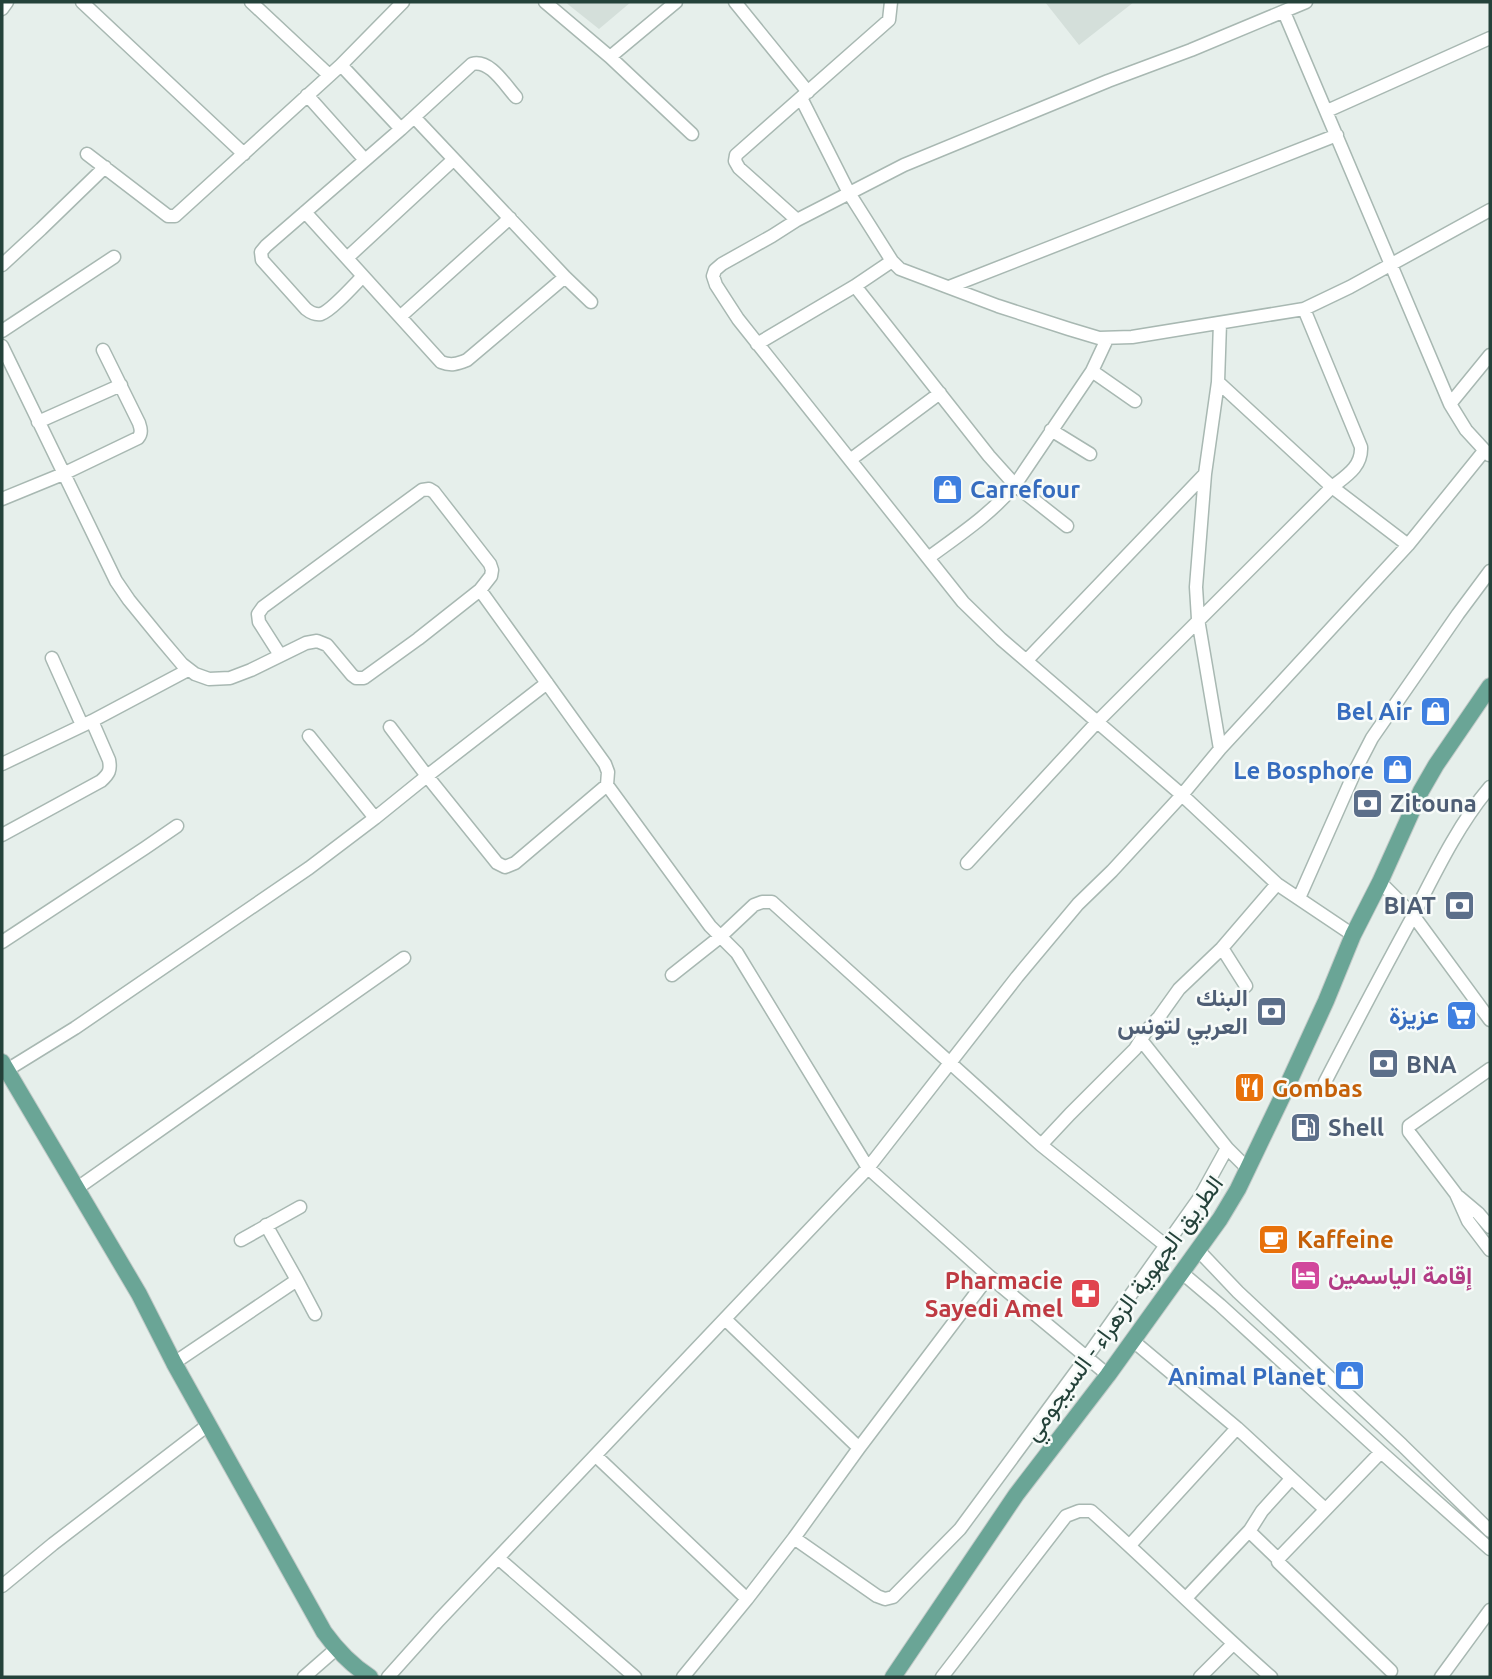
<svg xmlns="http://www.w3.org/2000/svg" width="1492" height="1679" font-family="Ubuntu,Vazirmatn,sans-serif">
<rect width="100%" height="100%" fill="#e6efeb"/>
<!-- built -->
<path fill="#d4dfda" d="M 565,2 L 631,2 L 599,29 Z
M 1045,2 L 1134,2 L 1079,45 Z"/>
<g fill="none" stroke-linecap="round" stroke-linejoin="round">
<defs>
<path id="minor" d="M 82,2 L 244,154
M 251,2 L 329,75
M 545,2 L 610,57 L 692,134
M 735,2 L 808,92
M 1306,2 L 1191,50 L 1108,81 L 904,165 L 797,220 L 772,236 L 722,264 L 715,270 L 713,276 L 716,285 L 738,319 L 963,602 L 1001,639 L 1182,795 L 1277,884 L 1353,935
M 2,9 L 7,2
M 1284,12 L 1450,404 L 1466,430 L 1489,455
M 610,57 L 676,2
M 341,65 L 401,129
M 307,95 L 365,160
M 801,98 L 849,193 L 892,261 L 900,269 L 998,306 L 1069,329 L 1099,338 L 1132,337 L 1304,309 L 1350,287 L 1490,210
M 1327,111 L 1490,38
M 414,117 L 565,277 L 591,302
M 87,154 L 168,216 L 175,216 L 341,65 L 403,2
M 305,212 L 441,362 C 451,366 457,364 467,360 L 565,277
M 797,220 L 739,168 L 735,161 L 736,155 L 889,20 L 891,2
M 347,258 L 453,160
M 2,265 L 41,229 L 105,167
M 363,276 C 355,284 331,311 321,314 C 315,315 311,313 306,309 L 262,260 L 261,252 L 266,246 L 401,129 L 472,64 C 490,59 505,85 516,97
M 855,286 L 989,456 L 1015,485 L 1067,526
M 949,287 L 1337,135
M 401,316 L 510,218
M 2,331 L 114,257
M 757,344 L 855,286 L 892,261
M 2,346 L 116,581 L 129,600 L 160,638 L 182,664 L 195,674 L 209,679 L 230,678 L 251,670 L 306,643 L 317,641 L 327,645 L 352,675 L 356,678 L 364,678 L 418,639 L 480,590 L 491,576 L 492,570 L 490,564 L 434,492 L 429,489 L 422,490 L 263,607 L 258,614 L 259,622 L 280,655
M 1092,371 L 1135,401
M 1218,382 L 1332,487 L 1408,545
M 1450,404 L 1490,355
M 38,422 L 121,385
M 1051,430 L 1090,454
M 850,460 L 940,393
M 2,499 L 63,474 L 138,438 C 142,433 141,429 139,423 L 103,350
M 928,558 C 959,535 990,515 1015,485 L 1092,371 L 1107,339
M 52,658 L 82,725
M 1027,660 L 1205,474
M 390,727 L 427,776 L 497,863 L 505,867 L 515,863 L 607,785 L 608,772 L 605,764 L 480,590
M 309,736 L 375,818
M 1220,749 L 1198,619 L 1196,587 L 1205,474 L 1218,382 L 1220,323
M 2,764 L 92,721 L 188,670
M 607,785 L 710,926 L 737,953 L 868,1168 L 989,1276 L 1108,1375
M 2,835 L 101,781 C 109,774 111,770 109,760 L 92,721
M 967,863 L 1098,721 L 1332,487 C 1346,476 1362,467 1361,447 L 1304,309
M 1380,882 L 1413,915 L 1490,1020
M 1299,898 L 1357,767 L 1372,738 L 1458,614 L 1490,571
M 2,942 L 145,848 L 177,826
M 672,975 L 720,937 L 754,905 L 762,902 L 772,902 L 1041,1145 L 1165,1245
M 1246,986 L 1222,948 L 1277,884
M 1141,1040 L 1227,1148 L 1247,1168
M 1490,1069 L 1409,1126 L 1409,1132 L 1456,1194 L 1468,1221 L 1490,1250
M 7,1070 L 75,1028 L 309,868 L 375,818 L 427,776 L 547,683
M 1325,1082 C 1354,1026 1383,971 1413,916 C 1435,873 1459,823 1490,787
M 1041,1145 L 1070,1114 L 1135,1049 L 1147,1030 L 1159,1017 L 1179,989 L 1222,948
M 76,1189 L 404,958
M 1459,1197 L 1478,1213 L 1490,1227
M 241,1240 L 300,1207
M 1198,1250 L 1238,1292 L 1402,1445 L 1490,1531
M 1181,1272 L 1220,1305 L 1381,1452 L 1490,1549
M 297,1280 L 315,1314
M 725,1319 L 859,1448
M 1132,1340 L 1237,1428 L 1325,1509
M 174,1363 L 297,1280 L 266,1225
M 1381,1452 L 1278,1559 L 1278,1562 L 1391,1671
M 596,1456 L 747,1599
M 1250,1530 L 1262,1511 L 1291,1479
M 794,1538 L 877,1596 L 885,1599 L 893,1597 L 960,1529 L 1086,1358 L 1200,1197 L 1227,1148
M 1130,1545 L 1237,1428
M 498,1558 L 635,1677
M 2,1586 L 53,1544 L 208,1425
M 1186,1598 L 1250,1530 L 1252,1534 L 1278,1559
M 304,1677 L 336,1649
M 388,1677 L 439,1620 L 868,1168 L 1017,977 L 1078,904 L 1112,871 L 1182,795 L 1220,749 L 1408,545 L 1484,451
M 683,1677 L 747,1599 L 794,1538 L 859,1448 L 989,1276
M 942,1677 L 1066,1516 L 1079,1511 L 1091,1511 C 1152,1565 1210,1624 1271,1677
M 1200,1677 L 1233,1644
M 1441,1677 L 1490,1610"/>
<path id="major" d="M 2,1062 L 139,1294 L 174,1363 L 324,1632 C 337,1650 351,1665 370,1677
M 893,1677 L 1016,1495 L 1108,1375 L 1220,1219 L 1238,1189 L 1283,1095 L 1326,1001 L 1353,935 L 1380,882 L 1421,791 L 1436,765 L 1490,686"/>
</defs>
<!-- minor casing -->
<use href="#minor" stroke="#a8b8b2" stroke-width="15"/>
<!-- major casing -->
<use href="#major" stroke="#c2cac8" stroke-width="18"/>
<!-- minor -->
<use href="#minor" stroke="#fff" stroke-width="12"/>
<!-- major -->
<use href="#major" stroke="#6aa596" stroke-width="16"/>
</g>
<!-- icons -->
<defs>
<symbol id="shop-square" viewBox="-11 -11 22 22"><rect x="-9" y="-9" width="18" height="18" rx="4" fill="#3f7fe0" stroke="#f7fbf9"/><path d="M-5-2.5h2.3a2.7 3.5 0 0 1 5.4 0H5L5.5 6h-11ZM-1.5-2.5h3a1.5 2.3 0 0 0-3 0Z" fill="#fff"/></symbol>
<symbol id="bank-square" viewBox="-11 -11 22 22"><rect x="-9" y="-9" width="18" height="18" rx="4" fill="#5c6f8a" stroke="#f7fbf9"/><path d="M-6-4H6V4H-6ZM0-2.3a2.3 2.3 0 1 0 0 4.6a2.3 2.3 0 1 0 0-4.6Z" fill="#fff"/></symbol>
<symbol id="supermarket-square" viewBox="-11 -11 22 22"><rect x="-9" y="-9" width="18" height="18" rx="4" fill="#3f7fe0" stroke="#f7fbf9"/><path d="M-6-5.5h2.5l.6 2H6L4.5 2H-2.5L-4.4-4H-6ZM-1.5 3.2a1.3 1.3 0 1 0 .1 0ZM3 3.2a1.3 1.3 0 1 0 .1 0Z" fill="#fff"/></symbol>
<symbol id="restaurant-square" viewBox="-11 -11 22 22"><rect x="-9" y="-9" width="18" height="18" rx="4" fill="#e8710a" stroke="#f7fbf9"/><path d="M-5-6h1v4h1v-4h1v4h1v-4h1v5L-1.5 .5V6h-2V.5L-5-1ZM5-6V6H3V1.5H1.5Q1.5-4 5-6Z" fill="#fff"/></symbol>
<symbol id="fuel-square" viewBox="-11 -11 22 22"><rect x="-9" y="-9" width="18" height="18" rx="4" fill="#5c6f8a" stroke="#f7fbf9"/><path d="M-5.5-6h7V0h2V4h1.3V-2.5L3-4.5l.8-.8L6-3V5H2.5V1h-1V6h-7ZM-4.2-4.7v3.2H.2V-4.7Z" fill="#fff"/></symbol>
<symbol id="cafe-square" viewBox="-11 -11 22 22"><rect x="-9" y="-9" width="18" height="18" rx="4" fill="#e8710a" stroke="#f7fbf9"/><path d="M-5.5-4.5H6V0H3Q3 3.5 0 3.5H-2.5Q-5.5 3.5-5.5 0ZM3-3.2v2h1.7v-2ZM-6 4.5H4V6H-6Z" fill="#fff"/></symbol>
<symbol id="hotel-square" viewBox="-11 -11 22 22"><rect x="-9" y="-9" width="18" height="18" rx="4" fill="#d1479c" stroke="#f7fbf9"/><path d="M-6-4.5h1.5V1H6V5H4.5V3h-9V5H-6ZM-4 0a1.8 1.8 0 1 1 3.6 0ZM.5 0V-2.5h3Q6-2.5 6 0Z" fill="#fff"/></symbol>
<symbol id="pharmacy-square" viewBox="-11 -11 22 22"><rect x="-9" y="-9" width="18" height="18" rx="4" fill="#e0444e" stroke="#f7fbf9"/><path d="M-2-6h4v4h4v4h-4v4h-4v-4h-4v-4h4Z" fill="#fff"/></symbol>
</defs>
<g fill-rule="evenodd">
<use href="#shop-square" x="930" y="472" width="35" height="35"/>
<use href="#shop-square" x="1418" y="694" width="35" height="35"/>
<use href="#shop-square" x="1380" y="752" width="35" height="35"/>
<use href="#bank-square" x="1350" y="786" width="35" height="35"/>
<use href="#bank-square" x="1442" y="888" width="35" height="35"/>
<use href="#bank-square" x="1254" y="994" width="35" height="35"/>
<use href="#supermarket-square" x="1444" y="998" width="35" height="35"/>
<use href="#bank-square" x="1366" y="1046" width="35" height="35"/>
<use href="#restaurant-square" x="1232" y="1070" width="35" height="35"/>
<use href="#fuel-square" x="1288" y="1110" width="35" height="35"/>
<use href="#cafe-square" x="1256" y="1222" width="35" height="35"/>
<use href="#hotel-square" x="1288" y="1258" width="35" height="35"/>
<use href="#pharmacy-square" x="1068" y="1276" width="35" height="35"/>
<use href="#shop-square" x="1332" y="1358" width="35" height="35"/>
</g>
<g text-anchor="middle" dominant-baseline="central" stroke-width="5" stroke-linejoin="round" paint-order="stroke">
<!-- shop labels -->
<g font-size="24" font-weight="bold" fill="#366cbe" stroke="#f7fbf9" text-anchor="end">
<text x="970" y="489" text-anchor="start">Carrefour</text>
<text x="1412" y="711">Bel Air</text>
<text x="1374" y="770">Le Bosphore</text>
<text x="1439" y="1015">عزيزة</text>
<text x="1326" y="1376">Animal Planet</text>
</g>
<!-- service labels -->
<g font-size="24" font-weight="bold" fill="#4e5e75" stroke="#f7fbf9" text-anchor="start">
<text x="1390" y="803">Zitouna</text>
<text x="1436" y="905" text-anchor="end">BIAT</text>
<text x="1248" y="997" text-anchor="end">البنك<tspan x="1248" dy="28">العربي لتونس</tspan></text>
<text x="1406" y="1064">BNA</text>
<text x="1328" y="1127">Shell</text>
</g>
<!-- food labels -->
<g font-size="24" font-weight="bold" fill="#c56008" stroke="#f7fbf9" text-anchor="start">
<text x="1272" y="1088">Gombas</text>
<text x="1297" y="1239">Kaffeine</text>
</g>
<!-- hotel labels -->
<g font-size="24" font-weight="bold" fill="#b23c85" stroke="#f7fbf9" text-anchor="start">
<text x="1328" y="1275">إقامة الياسمين</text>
</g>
<!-- health labels -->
<g font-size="24" font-weight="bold" fill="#be3a42" stroke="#f7fbf9" text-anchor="end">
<text x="1063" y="1280">Pharmacie<tspan x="1063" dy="28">Sayedi Amel</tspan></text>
</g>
<!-- street labels -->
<g font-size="24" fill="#24423a" stroke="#f7fbf9">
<text transform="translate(1123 1308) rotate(-54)">الطريق الجهوية الزهراء - السيجومي</text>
</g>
</g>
<!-- border -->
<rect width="1492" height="1679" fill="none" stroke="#24423a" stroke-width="7"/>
</svg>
